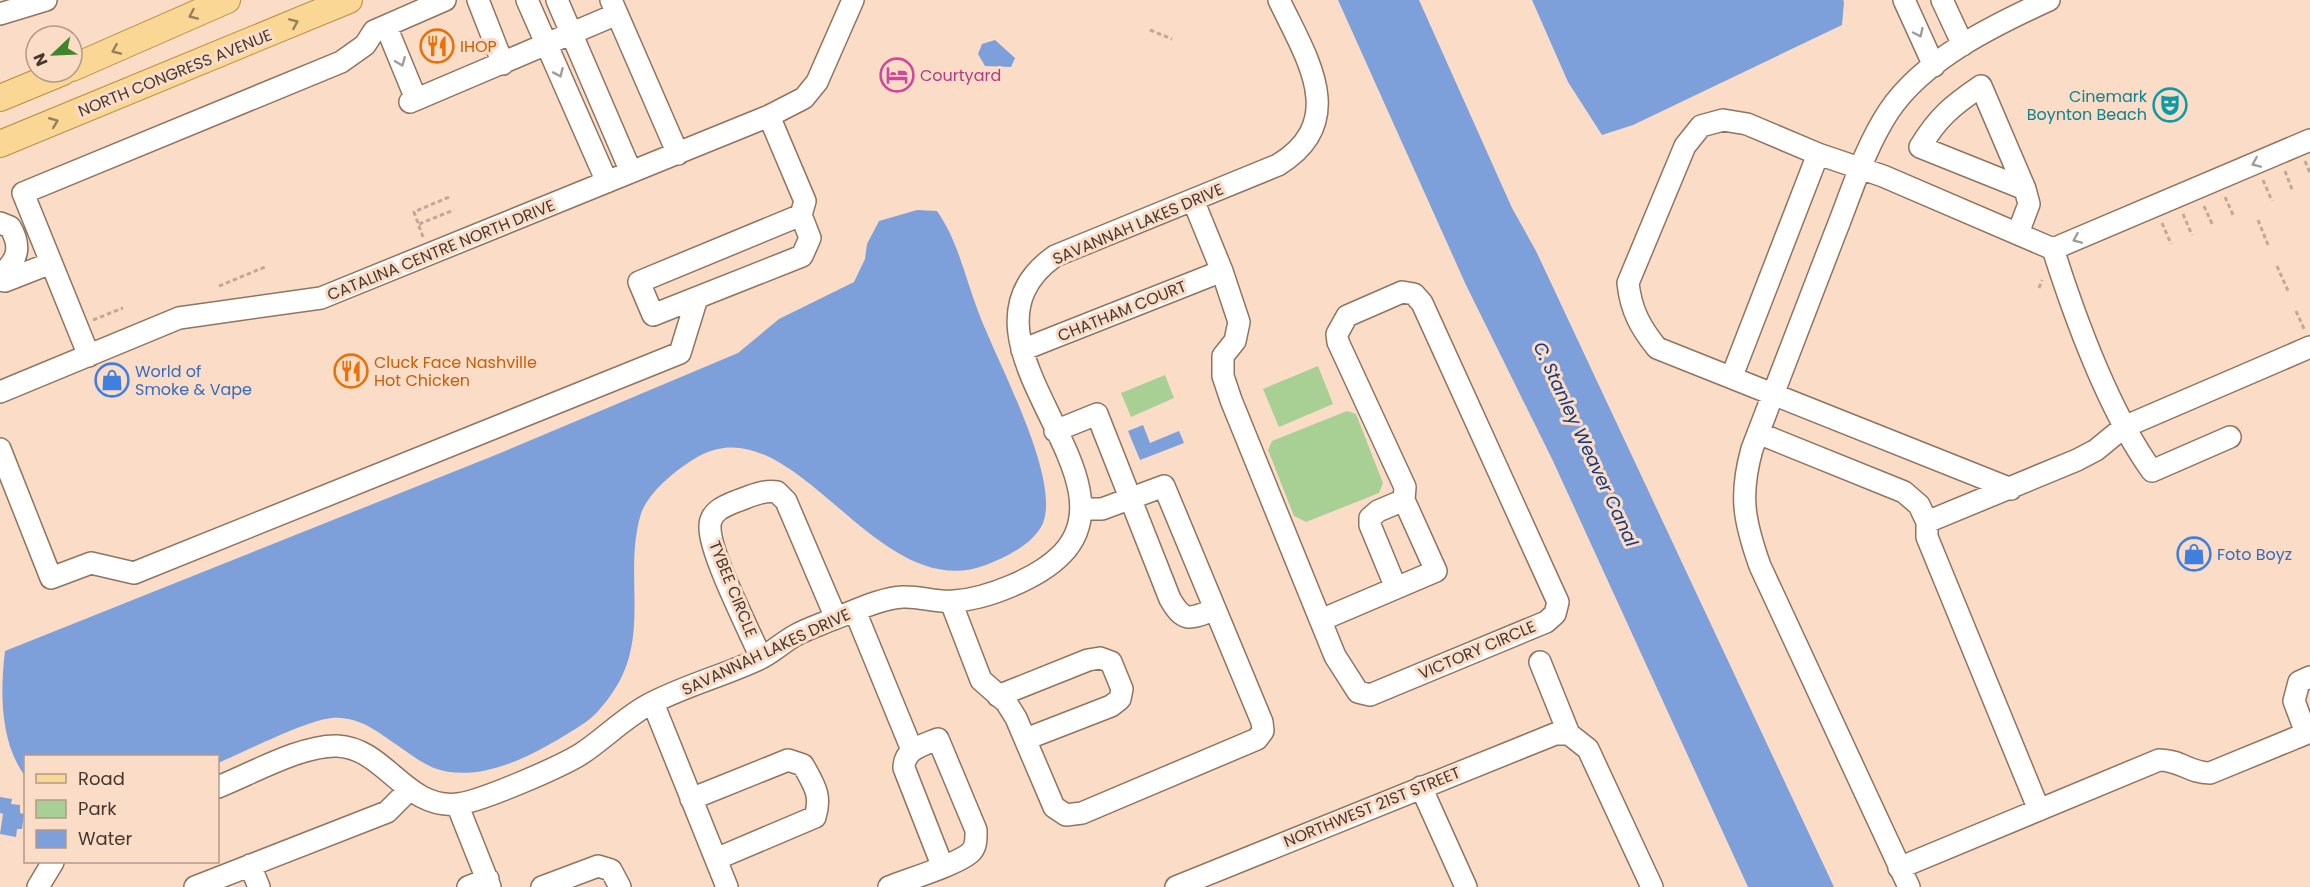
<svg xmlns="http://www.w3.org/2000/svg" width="2310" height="887" font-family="Poppins,sans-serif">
<rect width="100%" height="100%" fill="#fbdcc7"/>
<!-- green -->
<path fill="#a8d095" d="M 1318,366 L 1333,404 L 1279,427 L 1263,389 Z
M 1165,375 L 1174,398 L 1131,417 L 1121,393 Z
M 1347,411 L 1356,414 L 1383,483 L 1379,493 L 1306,522 L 1294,516 L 1268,450 L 1272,441 Z"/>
<!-- water -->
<path fill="#7da0db" d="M 1338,0 L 1419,0 L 1512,208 L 1536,251 L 1834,887 L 1748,887 L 1553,461 L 1466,285 Z
M 1532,0 L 1843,0 L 1844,2 L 1842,25 L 1633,125 L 1602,135 L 1568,82 Z
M 995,40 L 1015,58 L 1011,67 L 985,66 L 978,54 L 982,44 Z
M 917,210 L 937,211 C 958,241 965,277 978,311 C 995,358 1061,477 1043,523 C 1034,544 1006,557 986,565 C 875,607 796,404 699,456 C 678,468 646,493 640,517 C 623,580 653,641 608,699 C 601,708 593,718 583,724 C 543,750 483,786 434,768 C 422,763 408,753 397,745 C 376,731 359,716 332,718 C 307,720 244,752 218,763 L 218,756 L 26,756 L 25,776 C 0,742 0,693 5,651 L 498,454 L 738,353 L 779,319 L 854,282 L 865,259 L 867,244 L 879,221 Z
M 1143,425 L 1150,443 L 1179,431 L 1184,443 L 1140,460 L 1128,431 Z
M 0,797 L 12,799 L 11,804 L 20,805 L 20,813 L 24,814 L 22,829 L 17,829 L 16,837 L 0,834 L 3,814 L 0,813 Z"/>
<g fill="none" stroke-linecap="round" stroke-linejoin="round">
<defs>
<path id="minor" d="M 478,0 L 503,64
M 527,0 L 607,182
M 557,0 L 631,172
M 611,0 L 678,154
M 1904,0 L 1934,66
M 1942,0 L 1963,45
M 0,14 L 46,0
M 386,26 L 416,99
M 410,102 L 617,14
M 769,116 L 805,201 L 801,215 L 639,282 L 653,315 L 802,256 L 810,238 L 801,215
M 1193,200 L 1222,271 L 1239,322 L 1235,341 L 1223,356 L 1223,376 L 1231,400 L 1335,656 L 1358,692 L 1370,695 L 1546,622 L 1555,614 L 1558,602 L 1422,303 L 1414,294 L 1402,292 L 1347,316 L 1337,334 L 1338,342 L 1405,487 L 1404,500 L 1436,571 L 1321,620
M 0,223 L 10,227 C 22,247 18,261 0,275
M 2018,233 L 2029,204 L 2025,189 L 1981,86 C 1953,105 1938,117 1920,147 L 2025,189
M 2053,249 L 2310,140
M 0,280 L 5,281 L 51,263
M 1022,350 L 1222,271
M 89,356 L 23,193 L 341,62 L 365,45 L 374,31 L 445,0
M 1732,376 L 1818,154
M 0,392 L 179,318 L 321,298 L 769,116 L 804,98 L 817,82 L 853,0
M 1055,431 L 1097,414 L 1170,599 C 1184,623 1190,619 1213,610
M 1758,433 L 1904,492 L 1919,505 L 1927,522 L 2077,460 L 2096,450 L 2124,427 L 2310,347
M 0,449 L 51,578 L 91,563 L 134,573 L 680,353 L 697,298
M 2011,489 L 1657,348 C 1640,327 1631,310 1628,283 L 1685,146 L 1701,126 L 1723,120 L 1747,124 L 1818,154 L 1883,176 L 2053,249 C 2075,318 2110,413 2152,471 L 2230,437
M 1927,522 L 1927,537 L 2039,810
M 1396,588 L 1370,525 L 1370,518 L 1378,511 L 1404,500
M 951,602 L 981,680 L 1006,702 L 1016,718 L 1054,807 L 1066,815 L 1082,813 L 1257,739 L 1263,731 L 1262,722 L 1164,486 L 1102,509 L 1082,509
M 855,611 L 912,750
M 761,658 C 749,630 710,554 710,528 C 709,512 724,506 737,501 C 751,496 762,490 777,492 L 786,501 L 836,618
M 1540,662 L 1569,734
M 998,696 L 1088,660 L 1100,658 L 1111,662 L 1122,689 L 1120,699 L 1111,706 L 1026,739
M 653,703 L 727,887
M 2306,733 L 2294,701 L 2299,682 L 2310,677
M 218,787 C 251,774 301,745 337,746 C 386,748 405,810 458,804 C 482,801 560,767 581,754 C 604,739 624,718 648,705 C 683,686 723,676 759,659 C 772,653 783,642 796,635 C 807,629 819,625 831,620 C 853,612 880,598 903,597 C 920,596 937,603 954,601 C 987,599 1039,578 1062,554 C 1141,473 939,338 1055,256 L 1278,165 C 1350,121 1306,57 1279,0
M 1421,787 L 1466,887
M 691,799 L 788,760 L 803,765 C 814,785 822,795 815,817 L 716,859
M 457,804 L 490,887
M 250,865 L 259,887
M 1899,868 L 2159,760 C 2181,760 2189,773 2210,773 L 2310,732
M 38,887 L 53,862
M 195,887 L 387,812 L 408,791
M 468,887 L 488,879
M 542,887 L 598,866 L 611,870 L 620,887
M 889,887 C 909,879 956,865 970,853 C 977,847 976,838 976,830 L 938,739 C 923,745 904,749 904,768 L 942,865
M 1176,887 L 1555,734 L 1569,734 L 1588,749 L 1652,887
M 1909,887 L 1760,566 C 1744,521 1739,496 1752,449 C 1779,378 1807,307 1834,236 C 1851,194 1864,149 1889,111 C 1924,59 1994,25 2049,0"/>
<path id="major" d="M 72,68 L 227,0
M 0,98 L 63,72
M 0,144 L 349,0"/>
</defs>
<!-- minor casing -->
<use href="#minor" stroke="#8f7460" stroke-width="24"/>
<!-- major casing -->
<use href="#major" stroke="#b88e42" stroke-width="28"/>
<!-- path -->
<path stroke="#c1a897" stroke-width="3" stroke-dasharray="4.5 3" stroke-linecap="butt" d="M 1150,30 L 1172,39
M 2305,161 L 2310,173
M 2285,171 L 2293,192
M 2263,180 L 2272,201
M 2225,197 L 2234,217
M 2204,206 L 2213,226
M 2183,214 L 2192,235
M 2258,220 L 2268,245
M 2162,223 L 2171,244
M 419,224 L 454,210
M 423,237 L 414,212 L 449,197
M 2277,266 L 2288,291
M 219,286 L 265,267
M 2039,288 L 2042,280
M 2296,311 L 2305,331
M 93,320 L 123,308"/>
<!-- minor -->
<use href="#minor" stroke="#fff" stroke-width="21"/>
<!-- major -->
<use href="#major" stroke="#fad794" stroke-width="26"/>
</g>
<!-- one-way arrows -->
<defs><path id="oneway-chevron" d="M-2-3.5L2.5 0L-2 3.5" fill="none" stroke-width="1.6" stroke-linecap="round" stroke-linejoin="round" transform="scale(1.5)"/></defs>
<g stroke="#96805c">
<use href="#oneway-chevron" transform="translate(193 15) rotate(156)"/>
<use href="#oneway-chevron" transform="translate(294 23) rotate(-23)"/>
<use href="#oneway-chevron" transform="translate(116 50) rotate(157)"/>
<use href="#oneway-chevron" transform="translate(54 122) rotate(-22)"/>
</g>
<g stroke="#a29c97">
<use href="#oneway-chevron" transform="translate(1919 33) rotate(65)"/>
<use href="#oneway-chevron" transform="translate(401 62) rotate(68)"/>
<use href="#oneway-chevron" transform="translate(559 73) rotate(66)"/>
<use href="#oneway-chevron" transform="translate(2256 163) rotate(157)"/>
<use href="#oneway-chevron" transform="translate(2077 239) rotate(157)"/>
</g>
<!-- icons -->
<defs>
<symbol id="restaurant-ring" viewBox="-11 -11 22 22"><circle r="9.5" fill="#fbdcc7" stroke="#e8710a" stroke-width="1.5"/><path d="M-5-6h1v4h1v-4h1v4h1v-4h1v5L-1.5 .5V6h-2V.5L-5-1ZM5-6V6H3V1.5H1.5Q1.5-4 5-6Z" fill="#e8710a"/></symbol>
<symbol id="hotel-ring" viewBox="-11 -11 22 22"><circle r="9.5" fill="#fbdcc7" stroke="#d1479c" stroke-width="1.5"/><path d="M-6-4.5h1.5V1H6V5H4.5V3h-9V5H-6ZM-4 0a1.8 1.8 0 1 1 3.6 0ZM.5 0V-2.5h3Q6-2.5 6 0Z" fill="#d1479c"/></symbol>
<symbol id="theatre-ring" viewBox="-11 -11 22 22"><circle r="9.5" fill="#fbdcc7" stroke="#0f9aa8" stroke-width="1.5"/><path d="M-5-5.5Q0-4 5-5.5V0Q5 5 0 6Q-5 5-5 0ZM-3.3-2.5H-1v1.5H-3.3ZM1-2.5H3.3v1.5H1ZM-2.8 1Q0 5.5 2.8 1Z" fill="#0f9aa8"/></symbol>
<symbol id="shop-ring" viewBox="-11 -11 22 22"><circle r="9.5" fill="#fbdcc7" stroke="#3f7fe0" stroke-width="1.5"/><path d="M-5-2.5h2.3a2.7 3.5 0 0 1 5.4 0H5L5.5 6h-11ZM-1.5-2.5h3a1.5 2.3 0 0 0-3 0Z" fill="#3f7fe0"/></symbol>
</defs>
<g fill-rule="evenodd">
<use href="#restaurant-ring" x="418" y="27" width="38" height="38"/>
<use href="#hotel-ring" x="878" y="56" width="38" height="38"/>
<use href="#theatre-ring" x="2151" y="86" width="38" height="38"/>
<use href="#restaurant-ring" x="332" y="352" width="38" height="38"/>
<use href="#shop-ring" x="93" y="361" width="38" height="38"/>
<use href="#shop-ring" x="2175" y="535" width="38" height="38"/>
</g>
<g text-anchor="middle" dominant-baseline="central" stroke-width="6" stroke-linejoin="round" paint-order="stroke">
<!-- food labels -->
<g font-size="16" fill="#c56008" stroke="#fbdcc7" text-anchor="start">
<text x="460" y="46">IHOP</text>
<text x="374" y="362">Cluck Face Nashville<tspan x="374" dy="18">Hot Chicken</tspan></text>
</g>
<!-- street labels -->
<g font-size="16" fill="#44382f" stroke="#fbdcc7">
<text transform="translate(175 73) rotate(-22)">NORTH CONGRESS AVENUE</text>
<text transform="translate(1138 224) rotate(-23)">SAVANNAH LAKES DRIVE</text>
<text transform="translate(441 250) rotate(-22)">CATALINA CENTRE NORTH DRIVE</text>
<text transform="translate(1122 311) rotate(-22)">CHATHAM COURT</text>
<text transform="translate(733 589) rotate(68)">TYBEE CIRCLE</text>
<text transform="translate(1477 650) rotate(-23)">VICTORY CIRCLE</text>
<text transform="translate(766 652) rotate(-25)">SAVANNAH LAKES DRIVE</text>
<text transform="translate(1372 807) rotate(-22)">NORTHWEST 21ST STREET</text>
</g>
<!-- hotel labels -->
<g font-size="16" fill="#b23c85" stroke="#fbdcc7" text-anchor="start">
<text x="920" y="75">Courtyard</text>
</g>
<!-- culture labels -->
<g font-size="16" fill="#0d838f" stroke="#fbdcc7" text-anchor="end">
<text x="2147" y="96">Cinemark<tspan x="2147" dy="18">Boynton Beach</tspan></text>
</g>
<!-- shop labels -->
<g font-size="16" fill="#366cbe" stroke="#fbdcc7" text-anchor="start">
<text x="135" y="371">World of<tspan x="135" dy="18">Smoke &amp; Vape</tspan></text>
<text x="2217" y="554">Foto Boyz</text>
</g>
<!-- water labels -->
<g font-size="18" font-style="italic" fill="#133a80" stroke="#fbdcc7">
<text transform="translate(1586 444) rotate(65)">C. Stanley Weaver Canal</text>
</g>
</g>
<!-- legend -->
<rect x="24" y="755" width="195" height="108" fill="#fbdcc7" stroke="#b29a8a" stroke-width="1.5"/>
<rect x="36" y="774" width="30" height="9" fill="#fad794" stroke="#b29a8a" stroke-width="1.5"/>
<text x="78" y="785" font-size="18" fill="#44382f">Road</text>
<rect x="36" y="800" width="30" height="18" fill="#a8d095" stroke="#b29a8a" stroke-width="1.5"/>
<text x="78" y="815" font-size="18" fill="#44382f">Park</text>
<rect x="36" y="830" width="30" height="18" fill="#7da0db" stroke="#b29a8a" stroke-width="1.5"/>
<text x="78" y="845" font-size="18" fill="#44382f">Water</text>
<!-- north arrow -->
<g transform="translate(54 54) rotate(247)"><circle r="28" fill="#fbdcc7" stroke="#b29a8a" stroke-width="1.5"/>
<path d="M0-4.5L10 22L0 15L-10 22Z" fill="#3f852b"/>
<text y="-9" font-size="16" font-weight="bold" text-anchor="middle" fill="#44382f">N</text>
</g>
</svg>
